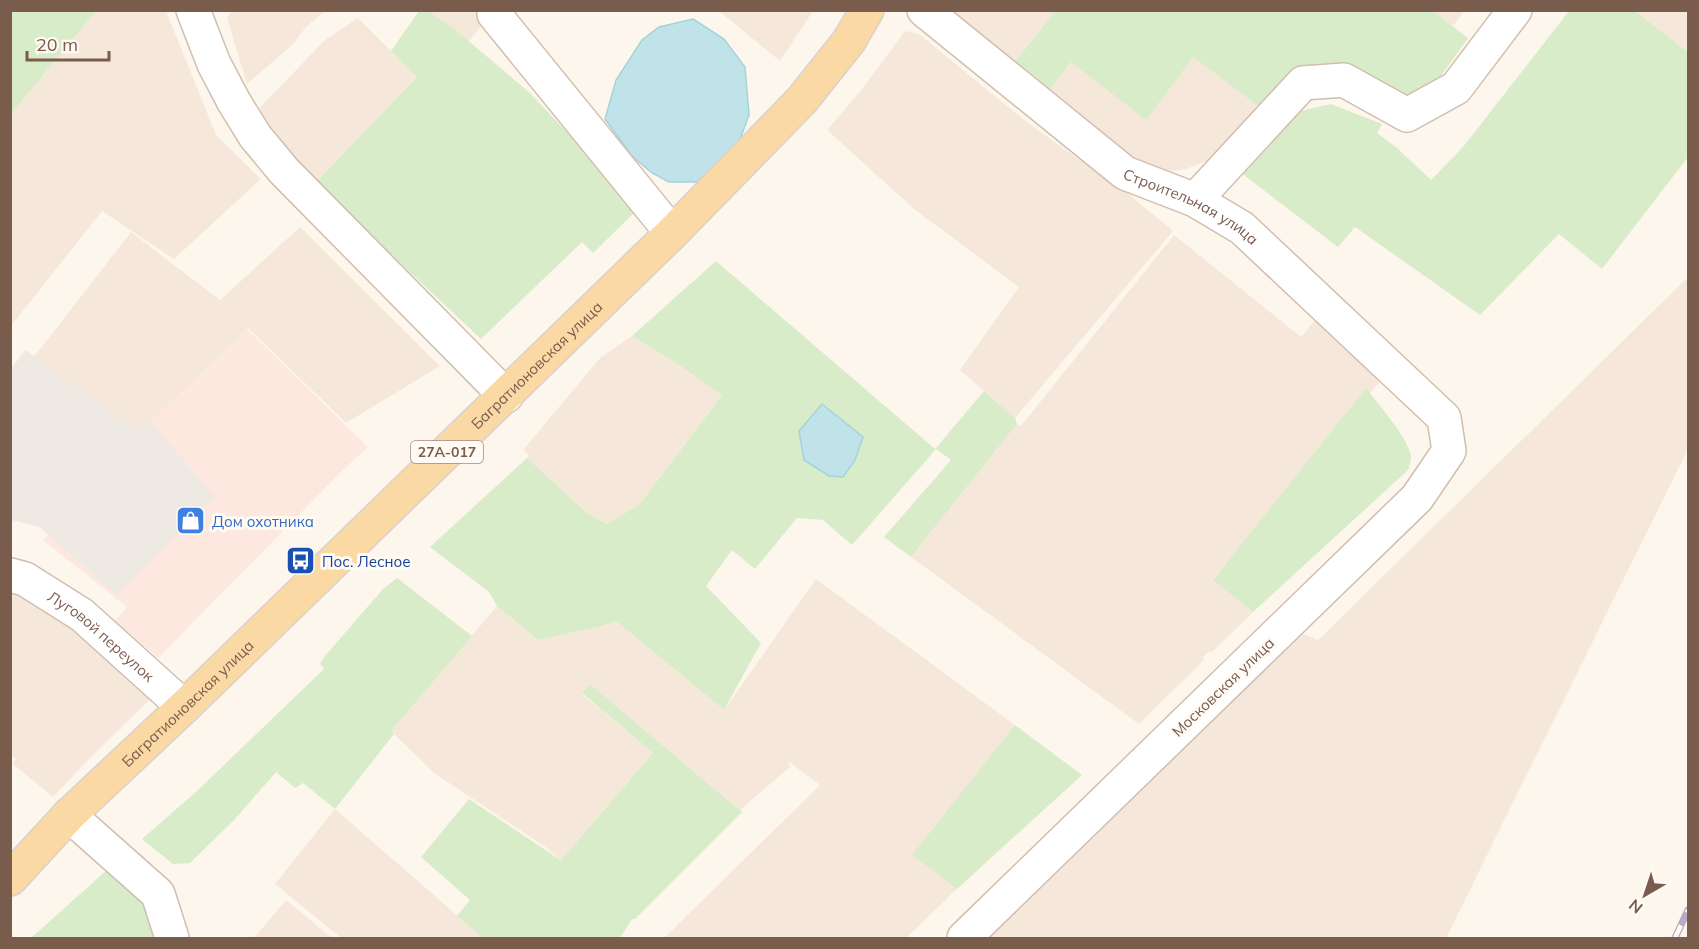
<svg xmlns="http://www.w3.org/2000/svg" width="1699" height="949" font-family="Mulish,sans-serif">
<rect width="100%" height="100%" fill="#fdf6ec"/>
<!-- residential -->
<path fill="#f5e8da" d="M 233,10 L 325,10 L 325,11 L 306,27 L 293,44 L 247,84 L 227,18 Z
M 96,11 L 166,11 L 216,135 L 261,179 L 174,259 L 102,211 L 11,326 L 11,114 Z
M 428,11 L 494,11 L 468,42 L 452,27 Z
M 719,11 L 813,11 L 780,61 Z
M 929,11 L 1055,11 L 1007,72 Z
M 1433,11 L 1464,11 L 1453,26 Z
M 1635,11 L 1688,11 L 1688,52 Z
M 358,18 L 417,77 L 315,183 L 249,119 L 325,40 Z
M 905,31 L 919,34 L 1024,120 L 1078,159 L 1102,172 L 1173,231 L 1015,418 L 960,370 L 1019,287 L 914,209 L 827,130 L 862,89 Z
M 1193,57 L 1258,106 L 1214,158 L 1186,169 L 1159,172 L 1146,169 L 1040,102 L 1071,62 L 1183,69 Z
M 300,227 L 440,366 L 346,423 L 248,328 L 149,424 L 60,522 L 10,388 L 131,232 L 220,300 Z
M 1174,235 L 1301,337 L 1321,313 L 1387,373 L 1213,579 L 1253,612 L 1211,653 L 1209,651 L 1203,657 L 1204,660 L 1139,724 L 911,557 L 1017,424 L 1021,426 Z
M 1688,277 L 1688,449 L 1446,938 L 987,938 L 1300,633 L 1318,640 Z
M 632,336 L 676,363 L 722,395 L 639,505 L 608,524 L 587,513 L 527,458 L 529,455 L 523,450 L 600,358 Z
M 816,579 L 1015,725 L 913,855 L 957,889 L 906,938 L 664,938 L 820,785 L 788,761 L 790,767 L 740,810 L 590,684 L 582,694 L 653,753 L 561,860 L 544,846 L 434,773 L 391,731 L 497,606 L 538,640 L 602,626 L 616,621 L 724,710 Z
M 10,591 L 19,593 L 52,611 L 151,698 L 85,763 L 53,797 L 12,763 L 16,759 L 11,755 Z
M 335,809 L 483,938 L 341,938 L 275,884 Z
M 286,900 L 332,938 L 254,938 Z"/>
<!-- commercial -->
<path fill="#fde8e0" d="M 247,329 L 368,447 L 343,470 L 158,658 L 115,621 L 127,607 L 43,540 L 156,428 L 150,423 Z"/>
<!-- industrial -->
<path fill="#efe9e4" d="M 25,350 L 138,431 L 150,421 L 215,497 L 116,595 L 40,527 L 11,520 L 11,369 Z"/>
<!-- green -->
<path fill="#d8ecc9" d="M 11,10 L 96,11 L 11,114 L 10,11 Z
M 419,11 L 428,11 L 452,27 L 530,93 L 592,159 L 636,211 L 593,253 L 582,242 L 481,339 L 315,183 L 417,77 L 391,51 Z
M 1055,11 L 1433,11 L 1468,38 L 1423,101 L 1405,98 L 1313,66 L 1258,106 L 1193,57 L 1146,120 L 1071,62 L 1040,102 L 1007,72 Z
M 1569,11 L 1635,11 L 1688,52 L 1688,157 L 1602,269 L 1559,234 L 1480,315 L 1355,227 L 1338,247 L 1236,169 L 1296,112 L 1331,104 L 1382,124 L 1377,133 L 1396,147 L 1431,180 L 1463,147 Z
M 716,261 L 935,449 L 984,391 L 1015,418 L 1017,424 L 911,557 L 884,537 L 951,460 L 936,449 L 852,545 L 823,520 L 797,518 L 755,569 L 732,550 L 706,586 L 761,643 L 724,710 L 616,621 L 602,626 L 538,640 L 497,606 L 489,592 L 430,547 L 527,458 L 587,513 L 607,524 L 639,505 L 722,395 L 676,363 L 632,336 Z
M 1366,388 C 1380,407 1402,430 1410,452 C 1412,458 1410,464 1408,470 L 1253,612 L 1213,580 Z
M 397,578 L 472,636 L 391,731 L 394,734 L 335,809 L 303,783 L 295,788 L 277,773 L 278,770 L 234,820 L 190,863 L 173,864 L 142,839 L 197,791 L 324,669 L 320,663 L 325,656 L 383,589 Z
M 590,684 L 742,812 L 635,919 L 632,919 L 620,938 L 483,938 L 457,916 L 470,900 L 421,857 L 469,799 L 562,861 L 561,860 L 653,753 L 582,693 Z
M 1015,725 L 1082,775 L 957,889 L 912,855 Z
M 127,852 L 167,938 L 31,938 Z"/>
<!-- water -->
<path fill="#bfe3e8" stroke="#a5d3da" stroke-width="1.5" d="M 693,19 L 724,39 L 745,67 L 749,115 L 736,150 L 697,182 L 669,182 L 652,173 L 631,155 L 605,119 L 616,80 L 642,40 L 659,27 Z
M 822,404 L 863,437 L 855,460 L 843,477 L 829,476 L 804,460 L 799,431 Z"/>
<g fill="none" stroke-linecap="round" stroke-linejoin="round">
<defs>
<g id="street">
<path d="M 193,10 L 214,64 L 234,102 L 255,136 L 284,171 L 506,396"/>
<path id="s1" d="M 924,10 L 1125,173 L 1195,200 L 1242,228 L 1444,418 L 1449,451 L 1417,498 L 964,938"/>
<path d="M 494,14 L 672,233"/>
<path d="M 1195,200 L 1303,83 L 1344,80 L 1407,115 L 1456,88 L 1515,10"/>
<path id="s2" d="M 10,575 L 25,579 L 82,615 L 184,707"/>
<path d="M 69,815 L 158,894 L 172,938"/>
</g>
<g id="primary">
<path id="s3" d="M 10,879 L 69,815 L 184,707 L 672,233 L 802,100 L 849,41 L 867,10"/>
</g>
</defs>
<!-- street casing -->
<use href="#street" stroke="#d1beb0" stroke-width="36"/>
<!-- primary casing -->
<use href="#primary" stroke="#dad1cd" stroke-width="36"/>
<!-- street -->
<use href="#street" stroke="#fff" stroke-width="33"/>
<!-- primary -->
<use href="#primary" stroke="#fbd9a5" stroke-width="33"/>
<defs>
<path id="rail" d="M 1675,938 L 1688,910"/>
</defs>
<!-- rail casing -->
<use href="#rail" stroke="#b9a8c9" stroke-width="7"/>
<!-- rail -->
<use href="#rail" stroke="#fffaf3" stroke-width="4.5" stroke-dasharray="14" stroke-linecap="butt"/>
</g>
<!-- icons -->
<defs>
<symbol id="shop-square" viewBox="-11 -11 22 22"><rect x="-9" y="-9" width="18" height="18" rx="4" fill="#3f7fe0" stroke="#fffaf3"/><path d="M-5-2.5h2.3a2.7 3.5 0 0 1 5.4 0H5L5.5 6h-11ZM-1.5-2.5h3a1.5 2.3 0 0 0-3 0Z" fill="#fff"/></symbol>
<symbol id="bus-square" viewBox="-11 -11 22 22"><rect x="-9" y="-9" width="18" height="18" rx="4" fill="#1a4fb4" stroke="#fffaf3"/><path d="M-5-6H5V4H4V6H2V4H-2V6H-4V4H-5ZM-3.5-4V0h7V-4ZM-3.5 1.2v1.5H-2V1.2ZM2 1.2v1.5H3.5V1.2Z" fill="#fff"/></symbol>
</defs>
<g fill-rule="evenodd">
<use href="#shop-square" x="174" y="504" width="33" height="33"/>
<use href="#bus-square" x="284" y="544" width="33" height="33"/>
</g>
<g text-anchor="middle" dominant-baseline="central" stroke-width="6" stroke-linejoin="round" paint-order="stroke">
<!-- shield labels -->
<rect fill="#fffaf3" stroke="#a28b7f" stroke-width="1.5" x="411" y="441" width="72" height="22" rx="4.5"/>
<g font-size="14" font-weight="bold" fill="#7a5c4d">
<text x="447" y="452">27А-017</text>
</g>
<!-- street labels -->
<g font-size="15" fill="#7a5c4d" stroke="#fffaf3">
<text stroke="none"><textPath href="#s1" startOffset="333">Строительная улица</textPath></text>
<text stroke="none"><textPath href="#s3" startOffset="736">Багратионовская улица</textPath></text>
<text stroke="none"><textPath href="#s2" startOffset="111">Луговой переулок</textPath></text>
<text transform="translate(1223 687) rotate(-44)">Московская улица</text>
<text stroke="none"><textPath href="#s3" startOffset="250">Багратионовская улица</textPath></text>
</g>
<!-- shop labels -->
<g font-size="15" fill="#366cbe" stroke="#fffaf3" text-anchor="start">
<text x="212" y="521">Дом охотника</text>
</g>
<!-- transit labels -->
<g font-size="15" fill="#164399" stroke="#fffaf3" text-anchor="start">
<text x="322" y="561">Пос. Лесное</text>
</g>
</g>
<!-- border -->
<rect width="1699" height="949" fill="none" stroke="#7a5c4d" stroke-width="24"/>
<!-- north arrow -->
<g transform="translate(1645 895) rotate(219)" stroke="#fffaf3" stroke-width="4.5" paint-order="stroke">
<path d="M0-4.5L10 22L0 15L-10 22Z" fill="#7a5c4d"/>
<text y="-9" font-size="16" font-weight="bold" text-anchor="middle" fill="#7a5c4d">N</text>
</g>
<!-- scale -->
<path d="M27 51v9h82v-9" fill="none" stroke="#7a5c4d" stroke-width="3"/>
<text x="36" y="51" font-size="18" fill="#7a5c4d" stroke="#fffaf3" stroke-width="4.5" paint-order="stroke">20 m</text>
</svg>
